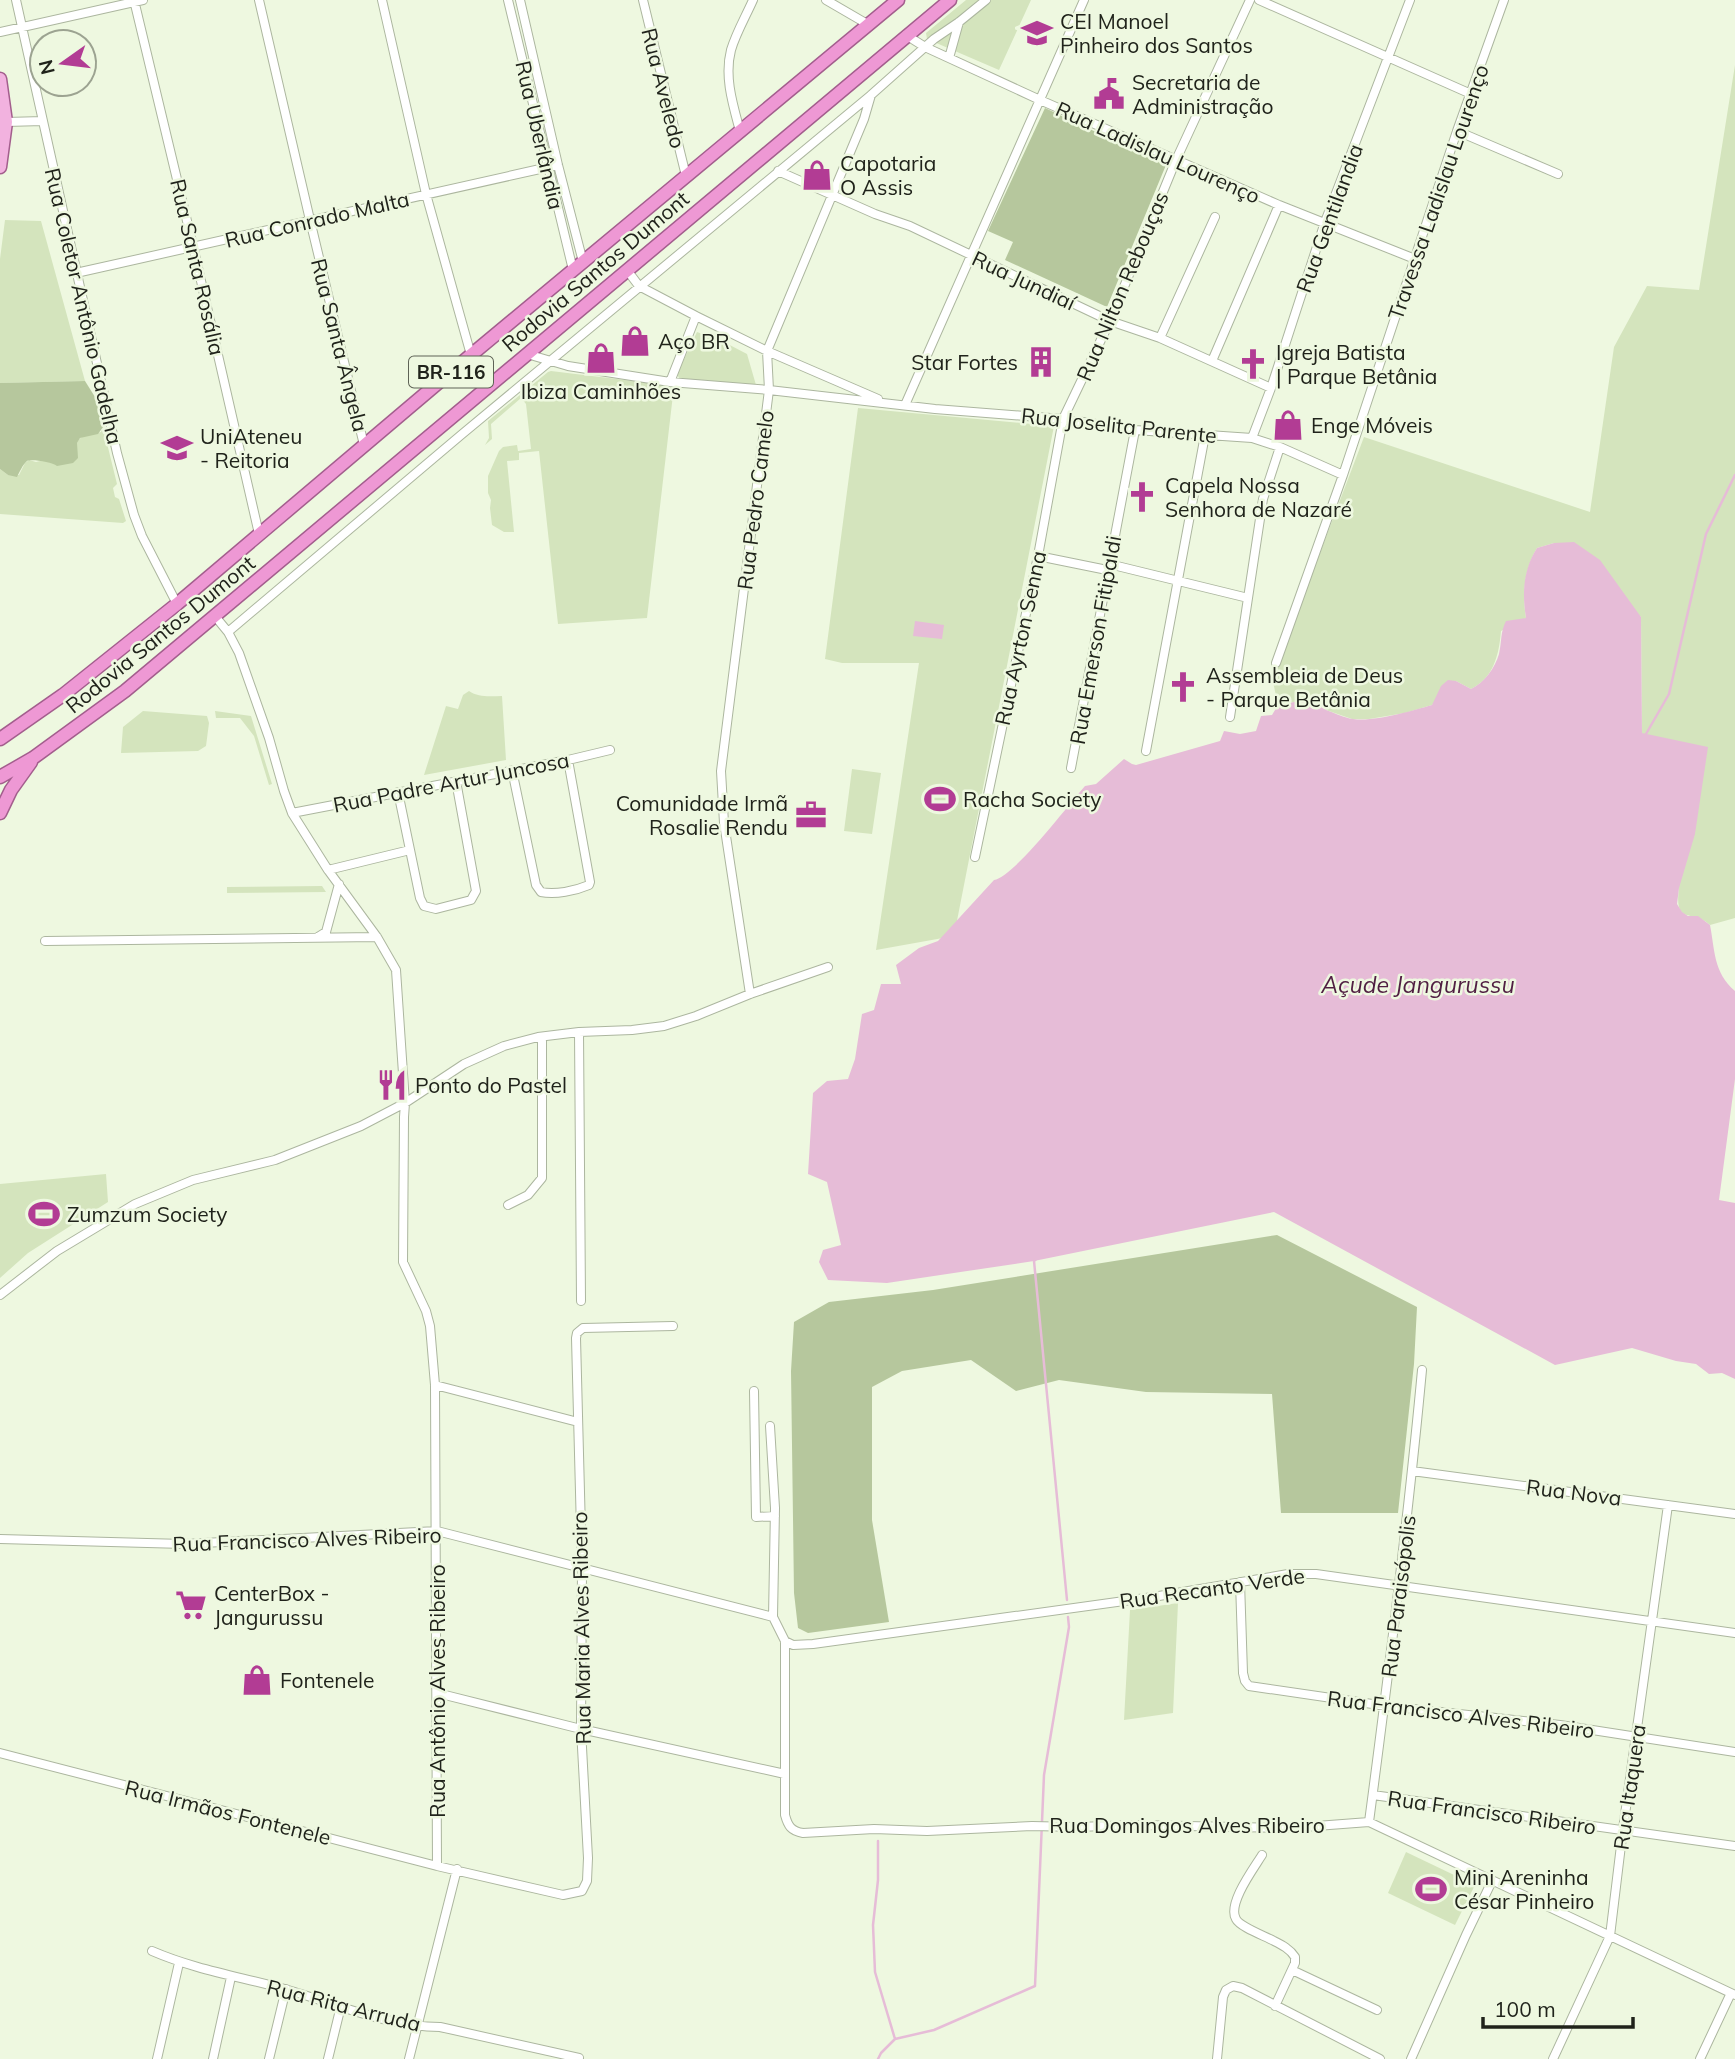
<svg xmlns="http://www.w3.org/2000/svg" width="1735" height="2059" font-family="Mulish,sans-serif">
<rect width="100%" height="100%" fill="#eef8e0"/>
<!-- green -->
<path fill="#d4e4bd" d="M 966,0 L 1031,0 L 999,70 L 927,39 L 926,33 Z
M 1735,65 L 1735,918 L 1710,925 C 1692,908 1674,927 1679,888 L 1642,733 L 1641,617 L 1554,543 L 1537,548 C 1524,570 1522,594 1526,618 L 1501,631 C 1499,654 1494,678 1471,689 L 1456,681 L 1432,705 L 1405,713 L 1369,719 L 1352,719 L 1326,710 L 1321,700 C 1307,697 1293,703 1278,705 L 1273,682 L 1276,669 L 1364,437 L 1590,512 L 1614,347 L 1647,286 L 1699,290 Z
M 5,220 L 41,221 L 85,381 L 0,383 L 0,259 Z
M 697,332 L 722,341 L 747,354 L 756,385 L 753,388 L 679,378 L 677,374 Z
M 551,371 L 674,386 L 647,618 L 558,624 L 539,451 L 519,453 L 519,460 L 507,461 L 514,532 L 504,532 L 492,525 L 490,508 L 491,500 L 488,493 L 488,476 L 499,451 L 503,447 L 517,445 L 518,451 L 531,449 L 526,404 L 521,398 L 491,424 L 492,439 L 485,445 L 489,438 L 488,421 L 548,372 Z
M 858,408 L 1054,426 L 954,936 L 876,950 L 919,663 L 842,663 L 825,659 Z
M 103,427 L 117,484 L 113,488 L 115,497 L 119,499 L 126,521 L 123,523 L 0,514 L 0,469 L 8,475 L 19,475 L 25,463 L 29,460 L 36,462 L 77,452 C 74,434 87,436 101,432 Z
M 469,691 C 479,698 491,696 502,696 L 506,760 L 424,775 L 446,706 L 458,709 L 463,695 Z
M 143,711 L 207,716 L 209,723 L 206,746 L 198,751 L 121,753 L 123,727 Z
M 215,711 L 251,716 L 272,784 L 269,785 L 254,736 L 240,718 L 216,718 Z
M 852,769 L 881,773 L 872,834 L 844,831 Z
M 322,886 L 326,892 L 227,893 L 227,887 Z
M 106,1174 L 108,1202 L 28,1253 L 0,1278 L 0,1184 Z
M 1178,1603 L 1173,1713 L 1124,1720 L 1130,1610 Z
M 1406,1852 L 1475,1885 L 1455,1925 L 1388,1893 Z"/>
<!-- forest -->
<path fill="#b6c79d" d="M 1045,108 L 1166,165 L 1107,307 L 1005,260 L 1013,242 L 988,231 Z
M 85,381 L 95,397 L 103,427 L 98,434 L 80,438 L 77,443 L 78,458 L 73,463 L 57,466 C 52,462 32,459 27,461 C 23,464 19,473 17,477 L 8,475 L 0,469 L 0,383 Z
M 1277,1235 L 1417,1307 L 1414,1364 L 1398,1513 L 1281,1513 L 1272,1394 L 1146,1392 L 1059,1380 L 1016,1391 L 971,1360 L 902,1371 L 872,1387 L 872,1520 L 889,1622 L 808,1633 L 798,1628 L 794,1593 L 791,1371 L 794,1322 L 829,1302 L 933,1290 Z"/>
<!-- water -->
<path fill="#e6bcd7" d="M 1574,542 L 1600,560 L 1641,617 L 1642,733 L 1708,747 L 1695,834 L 1679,888 L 1677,904 L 1682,912 L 1688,916 L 1698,916 L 1710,925 C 1715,950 1713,972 1735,991 L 1735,1079 L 1719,1200 L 1735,1203 L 1735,1379 L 1722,1373 L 1709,1374 L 1696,1364 L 1676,1361 L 1632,1348 L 1555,1365 L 1274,1212 L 1034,1261 L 887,1283 L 828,1280 L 819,1262 L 823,1250 L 841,1245 L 827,1182 L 808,1174 L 813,1093 L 827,1081 L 848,1079 L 855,1059 L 862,1014 L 874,1010 L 881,984 L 901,984 L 896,965 L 919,948 L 938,941 L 994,880 C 1015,876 1068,805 1085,786 L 1096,784 L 1124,759 L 1132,764 L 1136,765 L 1220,741 L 1224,731 L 1240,734 L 1256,731 L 1261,716 L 1272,715 L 1278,705 C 1294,703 1306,697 1321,700 L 1326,710 C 1335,713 1344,718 1353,719 C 1375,722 1411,711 1432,705 L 1441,686 L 1448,680 L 1456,681 L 1471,689 C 1484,683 1495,668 1499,654 C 1502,641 1500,633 1506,621 L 1526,618 C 1522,593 1523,570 1537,548 L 1554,543 Z
M 915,621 L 944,625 L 942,639 L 913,636 Z"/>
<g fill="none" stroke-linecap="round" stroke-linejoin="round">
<!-- stream -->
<path stroke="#e6bcd7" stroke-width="2.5" d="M 1646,734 L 1669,694 L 1706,534 L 1735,475
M 1036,1259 L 1034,1261 L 1067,1600
M 878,1841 L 878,1880 L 873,1925 L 875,1972 L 895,2039
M 878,2059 L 881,2053 L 895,2039 L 934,2030 L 1035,1986 L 1044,1775 L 1069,1627 L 1068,1617"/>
<defs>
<path id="minor" d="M 16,0 L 117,453 L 134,515 L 142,536 L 177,604
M 134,0 L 193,246 L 259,534
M 259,0 L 310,220 L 364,445
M 382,0 L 426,194 L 471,355
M 508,0 L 573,270
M 520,0 L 558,165 L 583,262
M 643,0 L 686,176
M 826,0 L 869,25
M 1259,0 L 1471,94
M 0,32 L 143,0
M 906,35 L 925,47 L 1040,100 L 1279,205 L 1415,259
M 949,58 L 959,22
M 6,122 L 43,121
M 740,131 C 733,105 724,77 731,50 C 736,33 746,16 753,0
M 1457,131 L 1558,174
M 778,171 L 875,214 L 910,226 L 1110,321 L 1160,338 L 1271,388
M 627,270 L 639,286 L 696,316 L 767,351 L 878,399
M 76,273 L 558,165
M 1160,338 L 1215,217
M 527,354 L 568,366 L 670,382 L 769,390 L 935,409 L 1063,419 L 1135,430 L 1252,438 L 1280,447 L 1343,475
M 1212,361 L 1279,205
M 670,382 L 696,316
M 905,405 L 1084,0
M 1252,438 L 1271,388 L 1325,222 L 1410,0
M 1038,556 L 1107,570
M 1109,564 L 1248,598
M 214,615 L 228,632 L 239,653 L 269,738 L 284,791 L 292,813 L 328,870 L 377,937 L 396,970 L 405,1103 L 404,1117 L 403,1262 L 426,1311 L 430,1326 L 435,1385 L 437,1866
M 228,632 L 461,435 L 871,95 L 934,39 L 959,22 L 986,0
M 1276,663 L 1343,475 L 1457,131 L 1504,0
M 1230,717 L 1263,499 L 1280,447
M 1146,751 L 1205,435
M 1071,768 L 1135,430
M 512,770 L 536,885 L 541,892 C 555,895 575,891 589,885 L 590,882 L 568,760
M 398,792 L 420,898 L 424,906 L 436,909 L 471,900 L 476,891 L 456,781
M 292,813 L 568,760 L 610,750
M 975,857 L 1038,556 L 1063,419 L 1110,321 L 1176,160 L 1250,0
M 328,870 L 410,850
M 318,937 L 326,932 L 339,884
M 45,941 L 377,937
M 750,994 L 724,823 L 721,771 L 769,390 L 767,351 L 864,119 L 871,95
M 579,1032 L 581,1301
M 508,1205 L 528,1195 L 542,1178 L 542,1037
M 0,1295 L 57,1251 L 135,1204 L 193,1180 L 275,1160 L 361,1126 L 405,1103 L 464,1064 L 504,1046 L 538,1037 L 579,1032 L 632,1030 L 664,1026 L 696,1016 L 750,994 L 828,967
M 435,1385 L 578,1422
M 754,1391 L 756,1517 L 775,1516
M 770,1426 L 775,1508 L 773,1617
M 1412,1471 L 1735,1514
M 0,1539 L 184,1544 L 437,1531 L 773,1617
M 1240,1582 L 1243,1673 L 1245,1681 L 1249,1686 L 1386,1706 L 1560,1725 L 1735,1752
M 773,1617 L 785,1641 L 793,1645 L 813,1644 L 1153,1597 L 1288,1574 L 1316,1574 L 1735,1633
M 785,1641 L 785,1815 C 788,1826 791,1831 803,1833 L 874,1829 L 927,1831 L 1032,1826 L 1076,1827 L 1138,1825 L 1290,1828 L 1369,1822 L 1735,1995
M 437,1693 L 581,1729 L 785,1774
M 0,1753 L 437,1866 L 563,1895 L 582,1891 L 587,1881 L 588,1858 L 581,1729 L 582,1569 L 576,1338 L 577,1333 L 583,1328 L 673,1326
M 1373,1795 L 1735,1846
M 1369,1822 C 1389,1671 1408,1521 1422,1370
M 1262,1855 C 1254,1868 1227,1904 1236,1919 C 1240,1927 1265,1936 1274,1941 C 1282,1945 1290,1949 1295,1957 L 1295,1963 L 1275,2006
M 152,1951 C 196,1970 242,1977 288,1990 C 336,2004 390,2027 440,2027 L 579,2058
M 1292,1970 L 1377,2010
M 157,2059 L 179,1963
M 213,2059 L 231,1977
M 269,2059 L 286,1989
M 328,2059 L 341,2006
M 409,2059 L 457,1869
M 1217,2059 L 1223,1997 L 1226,1990 L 1233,1986 L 1242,1988 L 1380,2059
M 1411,2059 L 1466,1935 L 1492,1881
M 1553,2059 L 1610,1936 L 1623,1829 L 1668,1505
M 1700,2059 L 1731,1993"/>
<path id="primary" d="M 0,79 L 6,122 L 0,167"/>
<path id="trunk" d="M 0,739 L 63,695 L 177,604 L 471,355 L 898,0
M 0,777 L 33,758 L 125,691 L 950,0
M 0,813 L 11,790 L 31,762"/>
</defs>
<!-- minor casing -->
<use href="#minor" stroke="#acb69f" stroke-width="10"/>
<!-- primary casing -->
<use href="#primary" stroke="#a35e8d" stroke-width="15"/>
<!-- trunk casing -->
<use href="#trunk" stroke="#a35e8d" stroke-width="15"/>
<!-- minor -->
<use href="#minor" stroke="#fff" stroke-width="8"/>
<!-- primary -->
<use href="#primary" stroke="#f2b2df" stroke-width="12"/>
<!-- trunk -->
<use href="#trunk" stroke="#ee98d4" stroke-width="12"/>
</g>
<!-- icons -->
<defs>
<symbol id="school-bare" viewBox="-9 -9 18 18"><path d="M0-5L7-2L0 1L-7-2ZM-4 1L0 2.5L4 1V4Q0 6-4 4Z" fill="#b23c94" stroke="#eef8e0" stroke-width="2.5" paint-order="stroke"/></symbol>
<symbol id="civic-bare" viewBox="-9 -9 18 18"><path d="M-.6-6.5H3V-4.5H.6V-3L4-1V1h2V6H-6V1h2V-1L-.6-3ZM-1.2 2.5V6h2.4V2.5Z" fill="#b23c94" stroke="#eef8e0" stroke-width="2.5" paint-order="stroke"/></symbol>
<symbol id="shop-bare" viewBox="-9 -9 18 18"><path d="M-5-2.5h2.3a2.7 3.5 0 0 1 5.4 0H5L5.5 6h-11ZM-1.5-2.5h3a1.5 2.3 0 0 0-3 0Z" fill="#b23c94" stroke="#eef8e0" stroke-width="2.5" paint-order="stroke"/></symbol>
<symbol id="building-bare" viewBox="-9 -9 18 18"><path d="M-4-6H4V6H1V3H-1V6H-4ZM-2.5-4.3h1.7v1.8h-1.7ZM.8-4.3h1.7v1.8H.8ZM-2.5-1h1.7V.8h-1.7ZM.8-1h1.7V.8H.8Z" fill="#b23c94" stroke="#eef8e0" stroke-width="2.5" paint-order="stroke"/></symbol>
<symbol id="church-bare" viewBox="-9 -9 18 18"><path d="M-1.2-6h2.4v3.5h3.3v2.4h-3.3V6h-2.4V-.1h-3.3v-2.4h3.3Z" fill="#b23c94" stroke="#eef8e0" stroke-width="2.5" paint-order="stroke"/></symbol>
<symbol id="university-bare" viewBox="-9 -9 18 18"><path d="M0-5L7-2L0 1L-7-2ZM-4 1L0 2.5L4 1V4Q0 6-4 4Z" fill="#b23c94" stroke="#eef8e0" stroke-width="2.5" paint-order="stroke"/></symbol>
<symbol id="stadium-bare" viewBox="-9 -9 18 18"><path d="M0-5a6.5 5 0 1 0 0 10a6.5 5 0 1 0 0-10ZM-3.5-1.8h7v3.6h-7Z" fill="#b23c94" stroke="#eef8e0" stroke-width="2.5" paint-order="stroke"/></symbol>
<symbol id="office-bare" viewBox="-9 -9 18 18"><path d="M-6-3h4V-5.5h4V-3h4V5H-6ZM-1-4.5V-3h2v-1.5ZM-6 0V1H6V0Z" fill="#b23c94" stroke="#eef8e0" stroke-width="2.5" paint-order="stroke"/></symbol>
<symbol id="restaurant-bare" viewBox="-9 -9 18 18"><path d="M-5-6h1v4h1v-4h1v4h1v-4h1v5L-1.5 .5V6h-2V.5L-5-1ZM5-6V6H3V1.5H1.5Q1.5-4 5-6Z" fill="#b23c94" stroke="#eef8e0" stroke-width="2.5" paint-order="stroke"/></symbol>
<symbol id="supermarket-bare" viewBox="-9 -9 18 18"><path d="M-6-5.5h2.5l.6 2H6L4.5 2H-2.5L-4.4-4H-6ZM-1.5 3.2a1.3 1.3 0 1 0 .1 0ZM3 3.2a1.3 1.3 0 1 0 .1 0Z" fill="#b23c94" stroke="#eef8e0" stroke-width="2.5" paint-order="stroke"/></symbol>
</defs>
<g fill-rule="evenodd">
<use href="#school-bare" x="1015" y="11" width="44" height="44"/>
<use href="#civic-bare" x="1087" y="72" width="44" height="44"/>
<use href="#shop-bare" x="795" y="153" width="44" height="44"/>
<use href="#shop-bare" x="613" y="319" width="44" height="44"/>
<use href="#shop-bare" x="579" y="336" width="44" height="44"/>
<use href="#building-bare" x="1019" y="340" width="44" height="44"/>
<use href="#church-bare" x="1231" y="342" width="44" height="44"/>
<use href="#shop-bare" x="1266" y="403" width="44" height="44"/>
<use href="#university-bare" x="155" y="426" width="44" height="44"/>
<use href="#church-bare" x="1120" y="475" width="44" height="44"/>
<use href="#church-bare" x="1161" y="665" width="44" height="44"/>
<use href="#stadium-bare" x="918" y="777" width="44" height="44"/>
<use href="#office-bare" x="789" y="793" width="44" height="44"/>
<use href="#restaurant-bare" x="370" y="1063" width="44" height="44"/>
<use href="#stadium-bare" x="22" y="1192" width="44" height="44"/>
<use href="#supermarket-bare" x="169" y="1583" width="44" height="44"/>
<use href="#shop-bare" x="235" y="1658" width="44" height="44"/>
<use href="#stadium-bare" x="1409" y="1867" width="44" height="44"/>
</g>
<g text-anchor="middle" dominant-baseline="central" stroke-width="5" stroke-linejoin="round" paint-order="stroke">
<!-- shield labels -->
<rect fill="#eef8e0" stroke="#5e6356" stroke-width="2" x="409" y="356.5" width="84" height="31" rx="5"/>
<g font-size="19" font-weight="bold" fill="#20231b">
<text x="451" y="372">BR-116</text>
</g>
<!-- poi labels -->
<g font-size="21" fill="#20231b" stroke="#eef8e0" text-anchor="start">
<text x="1060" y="21">CEI Manoel<tspan x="1060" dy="24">Pinheiro dos Santos</tspan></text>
<text x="1132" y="82">Secretaria de<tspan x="1132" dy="24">Administração</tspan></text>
<text x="840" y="163">Capotaria<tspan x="840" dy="24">O Assis</tspan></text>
<text x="658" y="341">Aço BR</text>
<text x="1276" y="352">Igreja Batista<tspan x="1276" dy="24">| Parque Betânia</tspan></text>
<text x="1018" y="362" text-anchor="end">Star Fortes</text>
<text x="601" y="391" text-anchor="middle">Ibiza Caminhões</text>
<text x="1311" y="425">Enge Móveis</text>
<text x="200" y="436">UniAteneu<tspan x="200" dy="24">- Reitoria</tspan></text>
<text x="1165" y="485">Capela Nossa<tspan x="1165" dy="24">Senhora de Nazaré</tspan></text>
<text x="1206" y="675">Assembleia de Deus<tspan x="1206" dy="24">- Parque Betânia</tspan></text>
<text x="963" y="799">Racha Society</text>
<text x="788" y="803" text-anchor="end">Comunidade Irmã<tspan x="788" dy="24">Rosalie Rendu</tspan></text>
<text x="415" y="1085">Ponto do Pastel</text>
<text x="67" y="1214">Zumzum Society</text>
<text x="214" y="1593">CenterBox -<tspan x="214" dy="24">Jangurussu</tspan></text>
<text x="280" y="1680">Fontenele</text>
<text x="1454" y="1877">Mini Areninha<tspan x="1454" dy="24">César Pinheiro</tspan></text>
</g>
<!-- street labels -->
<g font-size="21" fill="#20231b" stroke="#eef8e0">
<text transform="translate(664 88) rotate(76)">Rua Aveledo</text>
<text transform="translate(540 135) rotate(77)">Rua Uberlândia</text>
<text transform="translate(1158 152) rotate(24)">Rua Ladislau Lourenço</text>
<text transform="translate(1438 192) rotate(-71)">Travessa Ladislau Lourenço</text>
<text transform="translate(1329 218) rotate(-70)">Rua Gentilandia</text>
<text transform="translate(317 219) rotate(-13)">Rua Conrado Malta</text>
<text transform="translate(198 267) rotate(77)">Rua Santa Rosália</text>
<text transform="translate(595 271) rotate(-40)">Rodovia Santos Dumont</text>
<text transform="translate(1024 280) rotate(25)">Rua Jundiaí</text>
<text transform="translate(1122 286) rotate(-67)">Rua Nilton Rebouças</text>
<text transform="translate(84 306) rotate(77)">Rua Coletor Antônio Gadelha</text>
<text transform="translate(340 345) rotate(76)">Rua Santa Ângela</text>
<text transform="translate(1119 425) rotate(6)">Rua Joselita Parente</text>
<text transform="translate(755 500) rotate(-83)">Rua Pedro Camelo</text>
<text transform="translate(160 634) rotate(-39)">Rodovia Santos Dumont</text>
<text transform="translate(1020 638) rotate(-78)">Rua Ayrton Senna</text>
<text transform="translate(1095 640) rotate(-80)">Rua Emerson Fitipaldi</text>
<text transform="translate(451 782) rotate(-11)">Rua Padre Artur Juncosa</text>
<text transform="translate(1574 1492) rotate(7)">Rua Nova</text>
<text transform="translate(307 1539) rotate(-2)">Rua Francisco Alves Ribeiro</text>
<text transform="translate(1212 1588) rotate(-8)">Rua Recanto Verde</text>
<text transform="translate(1398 1596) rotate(-83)">Rua Paraisópolis</text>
<text transform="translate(581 1628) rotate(-91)">Rua Maria Alves Ribeiro</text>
<text transform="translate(437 1691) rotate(-90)">Rua Antônio Alves Ribeiro</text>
<text transform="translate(1461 1714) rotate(7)">Rua Francisco Alves Ribeiro</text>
<text transform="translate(1629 1787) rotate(-82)">Rua Itaquera</text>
<text transform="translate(228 1812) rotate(14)">Rua Irmãos Fontenele</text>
<text transform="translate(1492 1812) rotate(8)">Rua Francisco Ribeiro</text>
<text x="1187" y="1825">Rua Domingos Alves Ribeiro</text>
<text transform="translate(344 2005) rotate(14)">Rua Rita Arruda</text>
</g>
<!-- water labels -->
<g font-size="23" font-style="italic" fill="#501e42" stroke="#eef8e0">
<text x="1418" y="984">Açude Jangurussu</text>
</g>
</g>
<!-- north arrow -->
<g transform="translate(63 63) rotate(256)"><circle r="33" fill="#eef8e0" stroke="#9ca391" stroke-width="2"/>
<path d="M0-5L12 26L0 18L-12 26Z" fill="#b23c94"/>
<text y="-10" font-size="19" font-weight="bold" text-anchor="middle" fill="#20231b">N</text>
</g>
<!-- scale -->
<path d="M1483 2017v10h150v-10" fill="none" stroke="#20231b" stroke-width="3.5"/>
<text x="1494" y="2017" font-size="21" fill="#20231b" stroke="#eef8e0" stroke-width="5" paint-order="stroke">100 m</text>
</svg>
